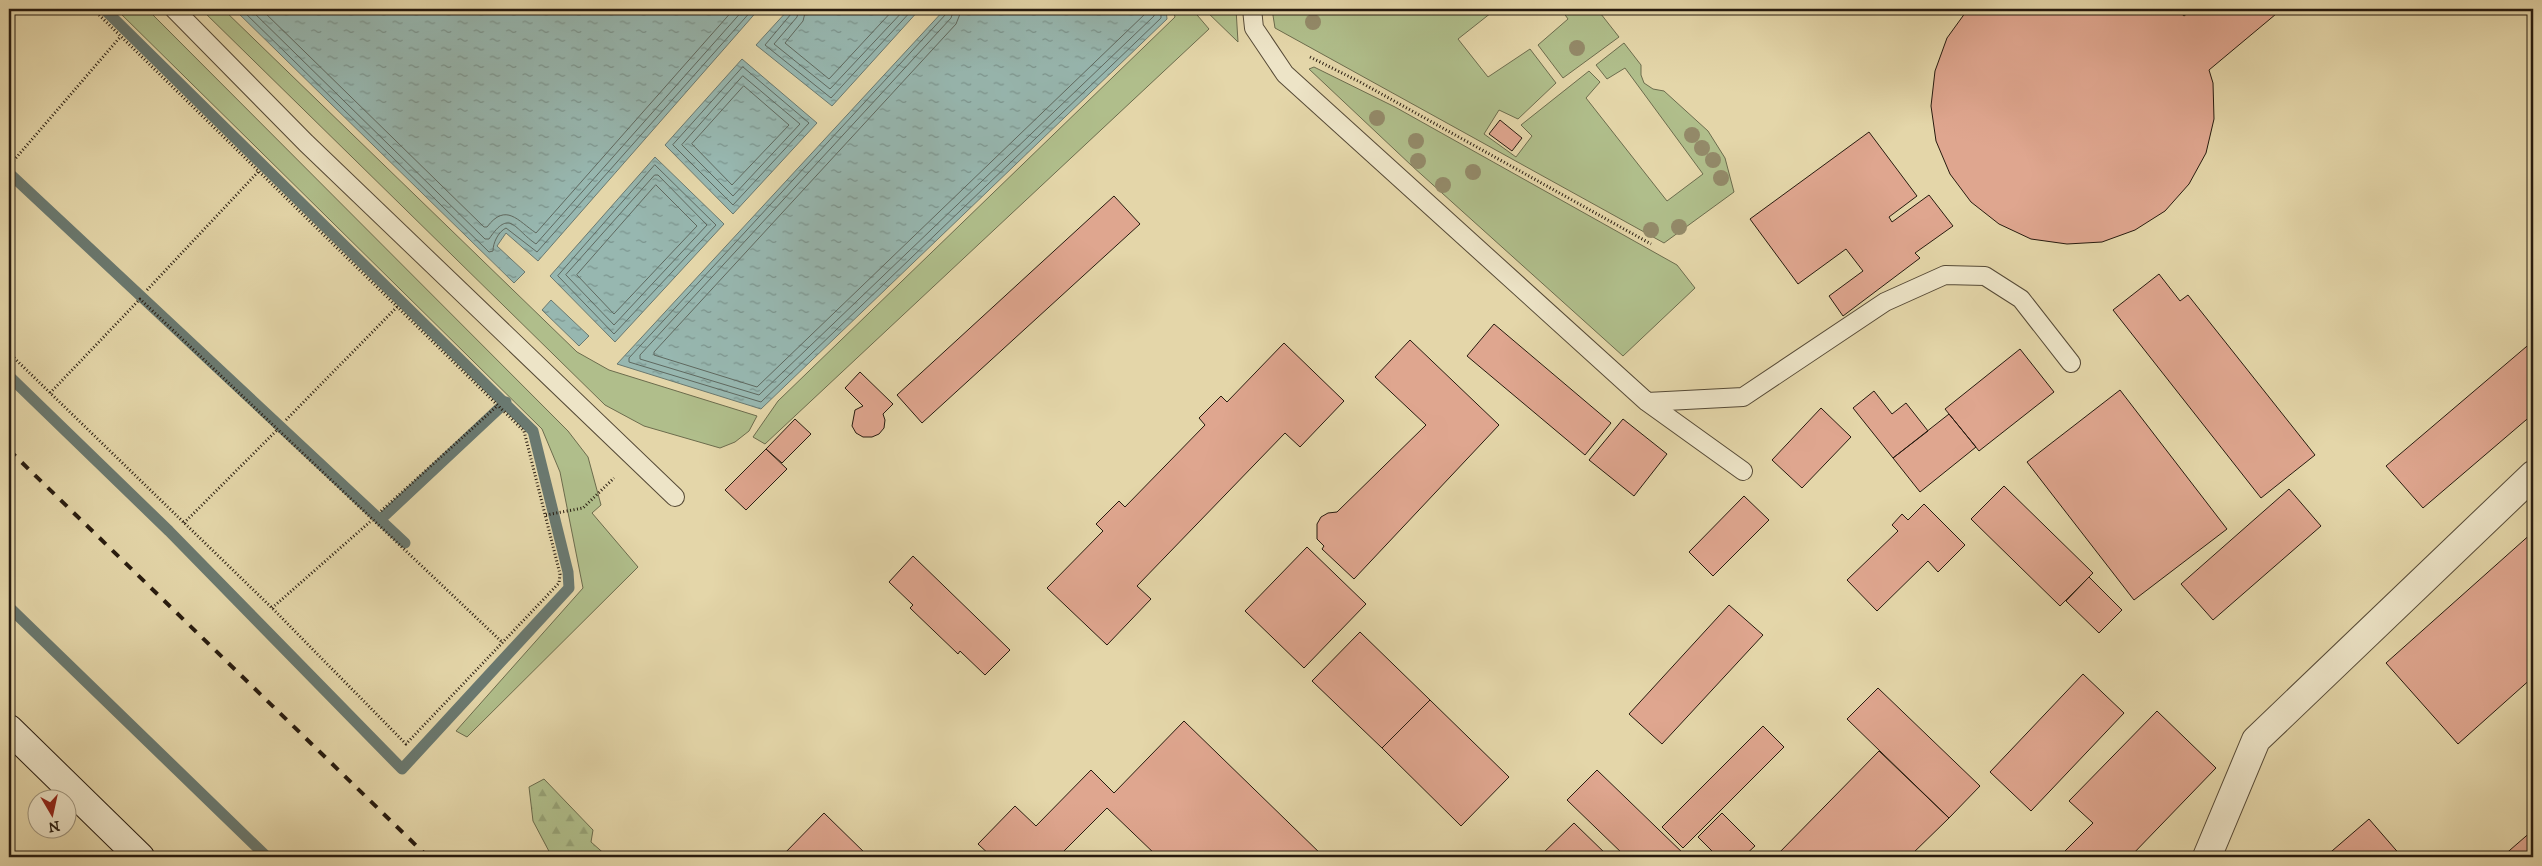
<svg xmlns="http://www.w3.org/2000/svg" width="2542" height="866" font-family="'IM FELL DW Pica',serif">
<defs>
<pattern id="forest-firs" width="22" height="20" patternUnits="userSpaceOnUse" patternTransform="scale(1.25)"><rect width="22" height="20" fill="#b0be8b"/><path d="M5 1l3.5 6h-7zM16 11l3.5 6h-7z" fill="#97a377"/></pattern>
<pattern id="water-ripples" width="26" height="14" patternUnits="userSpaceOnUse" patternTransform="scale(1.25)"><rect width="26" height="14" fill="#97b7b0"/><path d="M2 4q2-2 4 0t4 0M15 11q2-2 4 0t4 0" fill="none" stroke="#7b948e"/></pattern>
</defs>
<rect width="100%" height="100%" fill="#e4d6a9"/>
<filter id="stains"><feTurbulence type="fractalNoise" baseFrequency=".004" numOctaves="4"/><feColorMatrix values="0 0 0 0 .2 0 0 0 0 .09 0 0 0 0 .02 0 0 0 .5 -.17"/></filter>
<radialGradient id="worn" r=".72"><stop offset=".6" stop-color="#630" stop-opacity="0"/><stop offset="1" stop-color="#630" stop-opacity=".3"/></radialGradient>
<!-- grass -->
<path fill="#b0be8b" stroke="#6c6c4d" d="M 116,9 L 147,9 L 568,431 L 588,457 L 601,505 L 592,513 L 638,567 L 467,737 L 456,731 L 583,588 L 560,472 L 542,429 Z
M 201,9 L 223,9 L 577,352 L 609,370 L 757,416 L 749,431 L 735,442 L 720,448 L 644,426 L 605,405 Z
M 1173,9 L 1192,9 L 1209,29 L 765,444 L 753,437 L 778,401 L 1175,17 Z
M 1204,9 L 1236,9 L 1238,42 Z
M 1272,9 L 1496,9 L 1458,39 L 1488,77 L 1530,49 L 1556,83 L 1518,119 L 1499,110 L 1484,134 L 1516,157 L 1532,136 L 1521,125 L 1589,71 L 1600,82 L 1586,98 L 1667,201 L 1703,174 L 1625,68 L 1607,79 L 1596,65 L 1624,43 L 1641,65 L 1641,75 L 1644,83 L 1653,89 L 1664,91 L 1708,131 L 1725,158 L 1734,192 L 1664,243 L 1275,28 Z
M 1561,9 L 1597,9 L 1619,37 L 1563,78 L 1538,45 L 1568,19 Z
M 1314,67 L 1395,107 L 1677,265 L 1695,288 L 1623,356 L 1412,166 L 1309,69 Z"/>
<!-- forest -->
<path fill="url(#forest-firs)" stroke="#6c6c4d" d="M 544,779 L 593,830 L 591,842 L 608,857 L 552,857 L 533,821 L 529,787 Z"/>
<!-- water -->
<path fill="url(#water-ripples)" stroke="#6a7970" d="M 234,9 L 759,9 L 538,261 L 506,233 L 497,246 L 525,272 L 514,283 Z
M 789,9 L 920,9 L 832,106 L 756,45 Z
M 945,9 L 1166,9 L 1167,19 L 761,409 L 617,364 Z
M 742,59 L 817,123 L 733,214 L 665,145 Z
M 655,157 L 724,224 L 615,342 L 550,276 Z
M 551,300 L 589,336 L 579,346 L 542,310 Z"/>
<g fill="none" stroke-linecap="round" stroke-linejoin="round">
<!-- shore -->
<path stroke="#5f6960" stroke-width="1" d="M 241,9 L 489,252 L 493,251 C 493,243 498,232 506,228 L 537,252 L 753,9
M 250,9 L 485,239 L 489,239 C 510,208 514,229 536,244 L 744,9
M 261,9 L 484,227 L 487,227 C 506,202 518,221 536,233 L 734,9
M 792,9 L 791,14 L 765,45 L 831,98 L 913,9
M 799,9 L 797,17 L 774,44 L 830,89 L 905,9
M 806,9 L 803,21 L 785,43 L 829,79 L 894,9
M 948,9 L 946,14 L 629,358 L 629,362 L 761,402 L 1161,18 L 1161,9
M 954,9 L 951,18 L 640,355 L 640,359 L 759,395 L 1154,16 L 1155,9
M 962,9 L 956,24 L 654,352 L 654,355 L 757,387 L 1146,13 L 1147,9
M 743,67 L 809,123 L 733,205 L 673,145 Z
M 743,76 L 800,124 L 733,196 L 682,145 Z
M 744,86 L 789,125 L 732,185 L 692,144 Z
M 655,165 L 716,225 L 614,334 L 558,276 Z
M 655,175 L 658,175 L 707,225 L 614,325 L 566,275 Z
M 656,185 L 697,226 L 614,314 L 577,275 Z"/>
<!-- stream -->
<path stroke="#6a7970" stroke-width="11" d="M 9,173 L 405,543
M 9,376 L 169,531 L 402,769 L 569,588 L 568,572 L 533,431 L 104,9
M 381,519 L 506,402
M 9,607 L 267,857"/>
</g>
<!-- building -->
<path fill="#dfa68f" stroke="#271b0f" d="M 1968,9 L 2176,9 L 2184,16 L 2193,9 L 2282,9 L 2209,70 L 2213,83 L 2214,119 L 2206,153 L 2189,184 L 2165,211 L 2135,230 L 2102,242 L 2067,244 L 2031,239 L 1999,224 L 1971,202 L 1950,174 L 1936,141 L 1931,106 L 1935,71 L 1947,38 Z
M 1500,120 L 1522,138 L 1512,151 L 1489,134 Z
M 1869,132 L 1917,196 L 1889,217 L 1892,222 L 1929,195 L 1953,226 L 1915,253 L 1920,258 L 1843,316 L 1829,296 L 1863,271 L 1846,249 L 1798,284 L 1750,219 Z
M 1114,196 L 1140,224 L 922,423 L 897,395 Z
M 2159,274 L 2180,301 L 2188,295 L 2315,455 L 2261,498 L 2113,310 Z
M 1494,324 L 1611,423 L 1585,455 L 1467,356 Z
M 1410,340 L 1499,425 L 1354,579 L 1322,549 L 1324,546 L 1317,539 L 1317,524 L 1321,517 L 1328,513 L 1337,512 L 1426,425 L 1375,377 Z
M 2533,341 L 2533,414 L 2423,508 L 2386,466 Z
M 1284,343 L 1344,401 L 1300,447 L 1285,433 L 1137,586 L 1151,599 L 1107,645 L 1047,588 L 1103,531 L 1096,524 L 1119,501 L 1125,507 L 1205,425 L 1199,418 L 1221,396 L 1227,402 Z
M 2020,349 L 2054,392 L 1979,451 L 1945,409 Z
M 860,372 L 893,404 L 883,414 L 885,420 L 884,428 L 879,434 L 872,437 L 863,437 L 856,433 L 852,426 L 855,410 L 863,406 L 845,388 Z
M 2120,390 L 2227,529 L 2134,600 L 2027,462 Z
M 1874,391 L 1892,414 L 1906,403 L 1928,431 L 1893,458 L 1853,408 Z
M 1821,408 L 1851,437 L 1802,488 L 1772,460 Z
M 1949,414 L 1976,447 L 1920,492 L 1893,458 Z
M 795,419 L 811,434 L 782,463 L 766,449 Z
M 1623,419 L 1667,454 L 1634,496 L 1589,460 Z
M 766,449 L 787,469 L 746,510 L 725,490 Z
M 2004,486 L 2093,573 L 2060,606 L 1971,519 Z
M 2289,489 L 2321,526 L 2213,620 L 2181,584 Z
M 1744,496 L 1769,520 L 1713,576 L 1689,552 Z
M 1924,504 L 1965,545 L 1938,572 L 1928,561 L 1877,611 L 1847,580 L 1898,531 L 1892,525 L 1902,514 L 1908,520 Z
M 2533,532 L 2533,677 L 2458,744 L 2386,663 Z
M 1307,547 L 1366,604 L 1304,668 L 1245,611 Z
M 913,556 L 1010,650 L 985,675 L 960,651 L 958,654 L 910,608 L 913,605 L 889,582 Z
M 2089,577 L 2122,610 L 2099,633 L 2066,601 Z
M 1729,605 L 1763,635 L 1662,744 L 1629,714 Z
M 1360,632 L 1430,700 L 1382,748 L 1312,681 Z
M 2083,674 L 2124,713 L 2031,811 L 1990,772 Z
M 1878,688 L 1980,786 L 1949,818 L 1847,719 Z
M 1430,700 L 1509,777 L 1461,826 L 1382,748 Z
M 2157,711 L 2216,768 L 2130,857 L 2059,857 L 2093,823 L 2069,801 Z
M 1184,721 L 1324,857 L 1158,857 L 1107,808 L 1060,855 L 1062,857 L 992,857 L 978,844 L 1015,806 L 1036,826 L 1091,770 L 1114,793 Z
M 1763,726 L 1784,747 L 1683,848 L 1662,827 Z
M 1879,751 L 1949,818 L 1909,857 L 1775,857 Z
M 1597,770 L 1687,857 L 1626,857 L 1567,800 Z
M 824,813 L 869,857 L 781,857 Z
M 1722,813 L 1755,846 L 1743,857 L 1718,857 L 1698,837 Z
M 2369,819 L 2402,857 L 2325,857 Z
M 1574,823 L 1609,857 L 1539,857 Z
M 2533,830 L 2533,857 L 2502,857 Z"/>
<g fill="none" stroke-linecap="round" stroke-linejoin="round">
<defs>
<path id="service" d="M 174,9 L 306,143 L 675,497
M 1252,9 L 1254,28 L 1285,74 L 1647,402 L 1743,471
M 1647,402 L 1743,397 L 1885,302 L 1945,275 L 1985,276 L 2021,299 L 2071,363"/>
<path id="minor" d="M 2207,857 L 2256,740 L 2533,475"/>
<path id="secondary" d="M 9,729 L 140,857"/>
</defs>
<!-- service casing -->
<use href="#service" stroke="#564a36" stroke-width="20"/>
<!-- minor casing -->
<use href="#minor" stroke="#564a36" stroke-width="30"/>
<!-- secondary casing -->
<use href="#secondary" stroke="#271b0f" stroke-width="30"/>
<!-- path -->
<path stroke="#271b0f" stroke-width="3" stroke-dasharray="1 2.5" stroke-linecap="butt" d="M 1310,57 L 1360,82 L 1651,244
M 9,166 L 121,36
M 147,290 L 258,172
M 9,353 L 272,608 L 406,744 L 559,583 L 560,574 L 524,431 L 93,9
M 50,393 L 140,299 L 503,643
M 286,420 L 397,307
M 381,511 L 497,406
M 546,515 L 583,508 L 614,478
M 184,523 L 277,430
M 272,608 L 372,520"/>
<!-- service -->
<use href="#service" stroke="#ede4c7" stroke-width="18"/>
<!-- minor -->
<use href="#minor" stroke="#ede4c7" stroke-width="28"/>
<!-- secondary -->
<use href="#secondary" stroke="#ede4c7" stroke-width="28"/>
<!-- rail -->
<path stroke="#271b0f" stroke-width="4" stroke-dasharray="9 9" stroke-linecap="butt" d="M 9,450 L 428,857"/>
</g>
<!-- trees -->
<g fill="#938a69">
<circle cx="1313" cy="22" r="8"/>
<circle cx="1577" cy="48" r="8"/>
<circle cx="1377" cy="118" r="8"/>
<circle cx="1692" cy="135" r="8"/>
<circle cx="1416" cy="141" r="8"/>
<circle cx="1702" cy="148" r="8"/>
<circle cx="1713" cy="160" r="8"/>
<circle cx="1418" cy="161" r="8"/>
<circle cx="1473" cy="172" r="8"/>
<circle cx="1721" cy="178" r="8"/>
<circle cx="1443" cy="185" r="8"/>
<circle cx="1679" cy="227" r="8"/>
<circle cx="1651" cy="230" r="8"/>
</g>
<!-- margin -->
<rect width="2542" height="866" fill="none" stroke="#e4d6a9" stroke-width="30"/>
<rect x="10" y="10" width="2522" height="846" fill="none" stroke="#271b0f" stroke-width="2.5"/>
<rect x="15" y="15" width="2512" height="836" fill="none" stroke="#271b0f"/>
<!-- north arrow -->
<g transform="translate(52 814) rotate(171)"><circle r="24" fill="#ede4c7" stroke="#9e947d"/>
<path d="M0-4L9 19L0 12L-9 19Z" fill="#8f2418"/>
<text y="-8" font-size="14" font-weight="bold" text-anchor="middle" fill="#271b0f">N</text>
</g>
<rect width="100%" height="100%" filter="url(#stains)"/>
<rect width="100%" height="100%" fill="url(#worn)"/>
</svg>
